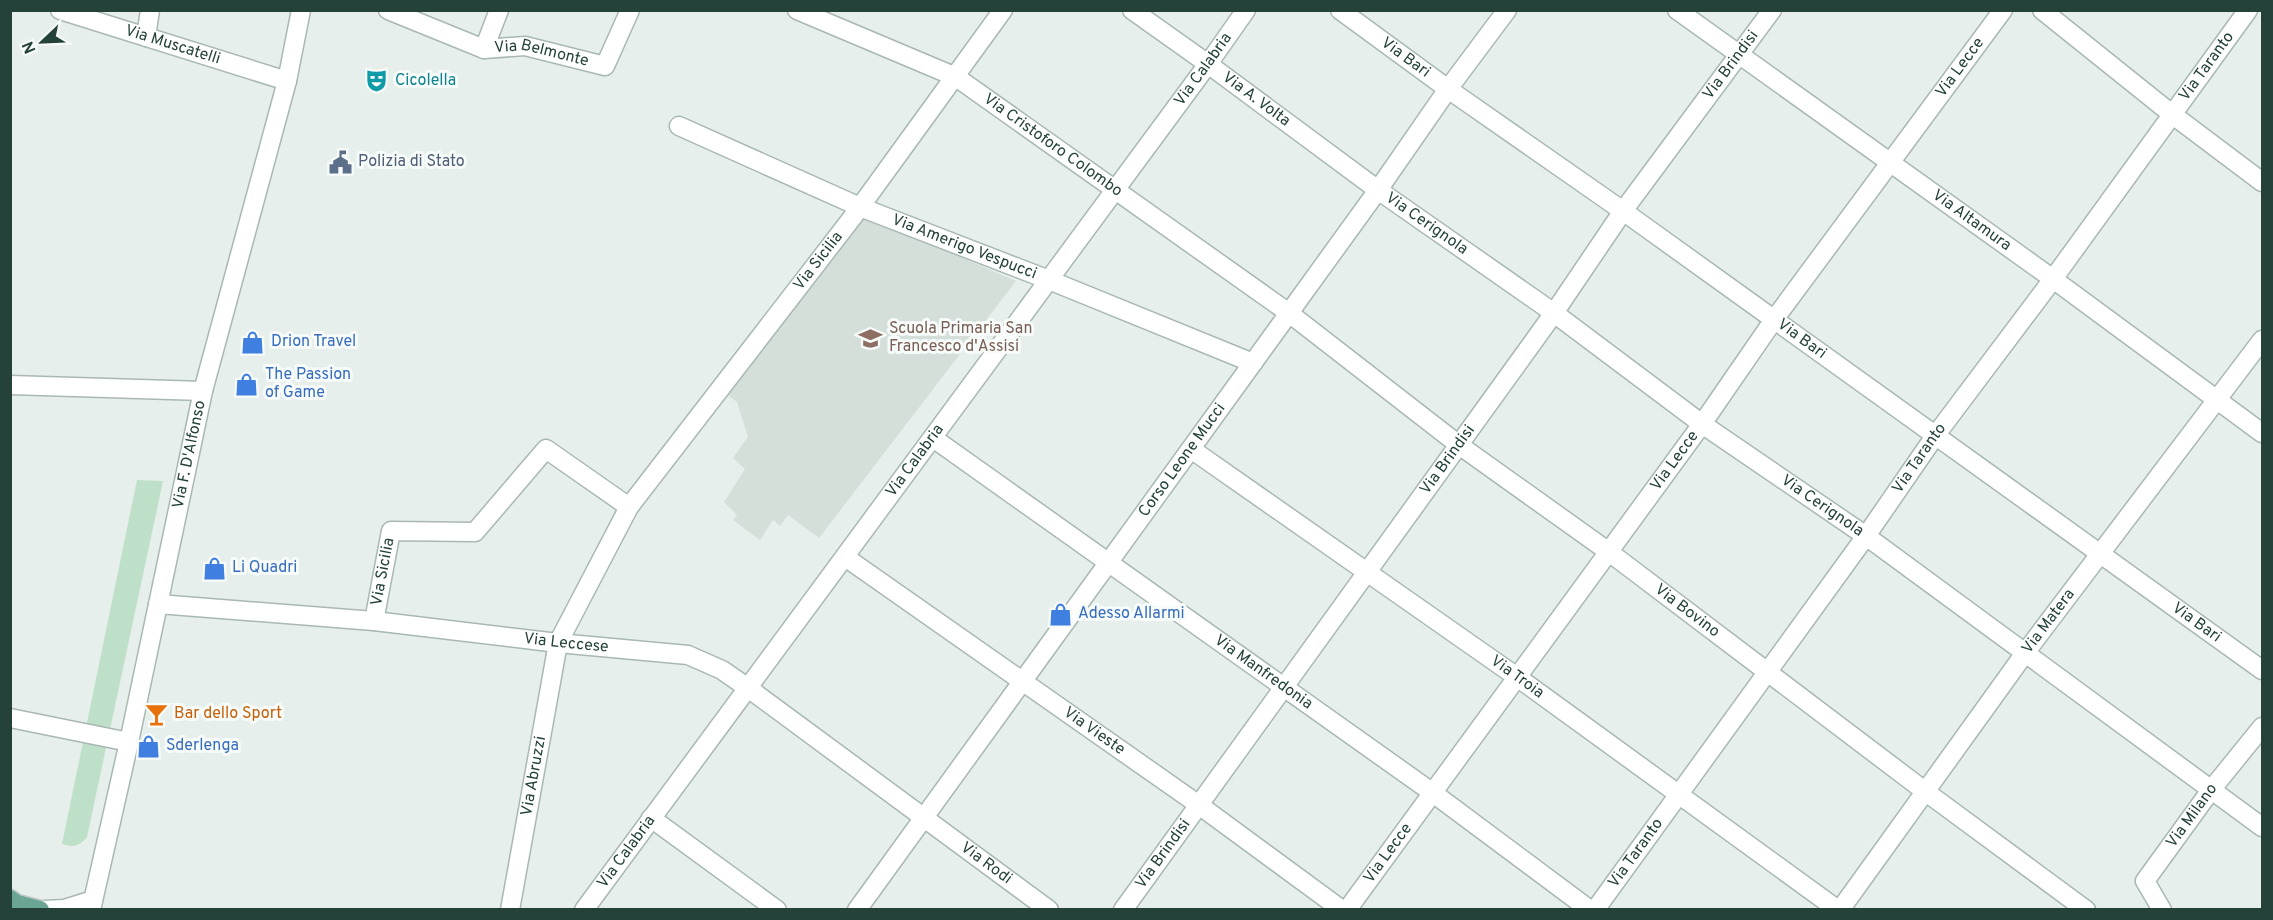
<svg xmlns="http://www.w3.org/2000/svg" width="2273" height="920" font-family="Overpass,sans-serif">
<rect width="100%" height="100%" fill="#e6efeb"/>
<!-- built -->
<path fill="#d4dfda" d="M 863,215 L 1016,281 L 819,538 L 788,515 L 780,526 L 773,520 L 760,540 L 733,520 L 737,515 L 724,502 L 745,469 L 733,458 L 748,437 L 737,402 L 726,394 Z"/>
<!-- garden -->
<path fill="#bfe0c8" d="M 137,480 L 163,481 L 87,837 C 79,846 74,848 62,844 Z"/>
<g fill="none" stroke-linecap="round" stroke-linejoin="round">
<defs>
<g id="minor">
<path id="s1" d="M 60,10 L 287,81"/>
<path id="s2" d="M 388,10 L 484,49 L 525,46 L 605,66 L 630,10"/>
<path id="s3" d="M 797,10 L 956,77 L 1289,313 L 1459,445 L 1609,552 L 1926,792 L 2086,910"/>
<path id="s4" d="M 1132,10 L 1208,64 L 1378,190 L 1554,313 L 1702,424 L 1866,536 L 2262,827"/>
<path id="s5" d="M 1340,10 L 1448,89 L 1623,211 L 2262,670"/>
<path id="s6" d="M 1677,10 L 2053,279 L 2262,433"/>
<path d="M 2042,10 L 2173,115 L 2262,182"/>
<path d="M 146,37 L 150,10"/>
<path d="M 484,49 L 499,10"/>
<path id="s7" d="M 679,126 L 860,207 L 1049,280 L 1253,363"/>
<path d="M 10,385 L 203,391"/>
<path id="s8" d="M 933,438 L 1433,793 L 1590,910"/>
<path id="s9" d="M 1191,449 L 1517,677 L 1838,910"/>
<path id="s10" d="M 845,557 L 1199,805 L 1342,910"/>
<path id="s11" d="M 158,604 L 374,621 L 558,643 L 688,655 L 722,670 L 748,688 L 1049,910"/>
<path id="s12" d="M 374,621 L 391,531 L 475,532 L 546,449 L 629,507"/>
<path d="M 10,718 L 129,742"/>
<path d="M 651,818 L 777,910"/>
<path d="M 45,910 L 64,909 L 93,900"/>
<path id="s13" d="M 91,910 L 129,742 L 203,391 L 287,81 L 301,10"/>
<path id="s14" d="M 510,910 L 558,643 L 629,507 L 855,214 L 1003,10"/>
<path id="s15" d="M 584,910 L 1208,64 L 1246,10"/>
<path id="s16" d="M 857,910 L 1378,190 L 1448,89 L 1507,10"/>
<path id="s17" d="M 1123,910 L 1554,313 L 1623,211 L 1772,10"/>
<path id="s18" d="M 1347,910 L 1702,424 L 1773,321 L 2003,10"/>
<path id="s19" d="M 1595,910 L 1866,536 L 1935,436 L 2053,279 L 2248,10"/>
<path id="s20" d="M 1840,910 L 2025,653 L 2262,340"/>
<path id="s21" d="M 2162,910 L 2145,881 L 2211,790 L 2262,727"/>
</g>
<path id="major" d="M 10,899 L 17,904 L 40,910"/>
</defs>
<!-- minor casing -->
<use href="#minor" stroke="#a8b8b2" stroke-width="21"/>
<!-- major casing -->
<use href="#major" stroke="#c2cac8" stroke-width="21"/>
<!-- minor -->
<use href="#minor" stroke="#fff" stroke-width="18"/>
<!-- major -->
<use href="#major" stroke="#6aa596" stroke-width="18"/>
</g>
<!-- icons -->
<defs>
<symbol id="theatre-bare" viewBox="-9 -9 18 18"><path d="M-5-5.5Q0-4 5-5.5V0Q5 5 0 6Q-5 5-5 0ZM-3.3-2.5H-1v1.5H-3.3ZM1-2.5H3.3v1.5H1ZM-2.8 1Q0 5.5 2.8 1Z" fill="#0f9aa8" stroke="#f7fbf9" stroke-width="2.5" paint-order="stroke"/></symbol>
<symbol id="civic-bare" viewBox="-9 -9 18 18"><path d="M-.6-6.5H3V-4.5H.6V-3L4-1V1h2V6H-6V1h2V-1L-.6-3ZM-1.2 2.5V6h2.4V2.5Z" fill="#5c6f8a" stroke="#f7fbf9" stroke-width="2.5" paint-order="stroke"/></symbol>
<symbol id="school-bare" viewBox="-9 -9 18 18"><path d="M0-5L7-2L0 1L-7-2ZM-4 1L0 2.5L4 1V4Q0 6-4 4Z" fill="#8d6e63" stroke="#f7fbf9" stroke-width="2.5" paint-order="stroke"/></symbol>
<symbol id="shop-bare" viewBox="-9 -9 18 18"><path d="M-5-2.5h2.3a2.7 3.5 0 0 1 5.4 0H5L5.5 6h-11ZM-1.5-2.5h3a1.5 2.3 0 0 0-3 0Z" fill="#3f7fe0" stroke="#f7fbf9" stroke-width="2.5" paint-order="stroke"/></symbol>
<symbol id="bar-bare" viewBox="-9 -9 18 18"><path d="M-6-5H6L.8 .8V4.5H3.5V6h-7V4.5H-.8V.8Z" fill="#e8710a" stroke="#f7fbf9" stroke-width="2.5" paint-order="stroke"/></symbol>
</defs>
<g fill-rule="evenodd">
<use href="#theatre-bare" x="360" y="64" width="33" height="33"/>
<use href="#civic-bare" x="324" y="146" width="33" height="33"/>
<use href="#school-bare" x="854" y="322" width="33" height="33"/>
<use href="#shop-bare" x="236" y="326" width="33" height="33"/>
<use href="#shop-bare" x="230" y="368" width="33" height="33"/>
<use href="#shop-bare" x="198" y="552" width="33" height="33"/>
<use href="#shop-bare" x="1044" y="598" width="33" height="33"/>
<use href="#bar-bare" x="140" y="698" width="33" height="33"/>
<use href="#shop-bare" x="132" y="730" width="33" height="33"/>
</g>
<g text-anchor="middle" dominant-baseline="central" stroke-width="6" stroke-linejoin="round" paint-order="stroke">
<!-- street labels -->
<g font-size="16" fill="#24423a" stroke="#f7fbf9">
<text stroke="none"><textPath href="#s1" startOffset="118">Via Muscatelli</textPath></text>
<text stroke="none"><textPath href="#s2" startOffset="162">Via Belmonte</textPath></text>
<text stroke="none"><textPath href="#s5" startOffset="81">Via Bari</textPath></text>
<text stroke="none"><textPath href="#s17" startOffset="1041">Via Brindisi</textPath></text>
<text stroke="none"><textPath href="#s18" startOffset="1042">Via Lecce</textPath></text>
<text stroke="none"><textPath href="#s19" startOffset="1042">Via Taranto</textPath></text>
<text stroke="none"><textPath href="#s15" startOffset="1044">Via Calabria</textPath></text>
<text stroke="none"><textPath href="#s4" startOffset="153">Via A. Volta</textPath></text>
<text stroke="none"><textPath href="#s3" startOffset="291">Via Cristoforo Colombo</textPath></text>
<text stroke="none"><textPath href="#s6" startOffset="362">Via Altamura</textPath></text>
<text stroke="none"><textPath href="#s4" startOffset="364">Via Cerignola</textPath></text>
<text stroke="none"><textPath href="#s7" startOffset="310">Via Amerigo Vespucci</textPath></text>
<text stroke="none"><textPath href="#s14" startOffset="735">Via Sicilia</textPath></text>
<text stroke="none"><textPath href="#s5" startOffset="567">Via Bari</textPath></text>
<text stroke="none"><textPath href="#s13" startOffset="466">Via F. D'Alfonso</textPath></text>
<text stroke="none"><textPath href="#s19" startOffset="556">Via Taranto</textPath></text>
<text stroke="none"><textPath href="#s16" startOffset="555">Corso Leone Mucci</textPath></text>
<text stroke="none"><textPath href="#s17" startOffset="555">Via Brindisi</textPath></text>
<text stroke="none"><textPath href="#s18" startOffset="556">Via Lecce</textPath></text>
<text stroke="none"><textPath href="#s15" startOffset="558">Via Calabria</textPath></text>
<text stroke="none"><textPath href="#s4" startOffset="850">Via Cerignola</textPath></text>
<text stroke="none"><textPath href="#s12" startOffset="50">Via Sicilia</textPath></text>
<text stroke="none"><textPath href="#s3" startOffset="1078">Via Bovino</textPath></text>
<text stroke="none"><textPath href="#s20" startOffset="356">Via Matera</textPath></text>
<text stroke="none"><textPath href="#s5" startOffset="1053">Via Bari</textPath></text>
<text stroke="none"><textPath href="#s11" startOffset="410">Via Leccese</textPath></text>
<text stroke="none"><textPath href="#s8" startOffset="405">Via Manfredonia</textPath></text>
<text stroke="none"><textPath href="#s9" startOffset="398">Via Troia</textPath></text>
<text stroke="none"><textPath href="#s10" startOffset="304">Via Vieste</textPath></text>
<text stroke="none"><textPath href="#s14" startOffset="136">Via Abruzzi</textPath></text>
<text stroke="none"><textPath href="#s21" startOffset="114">Via Milano</textPath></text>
<text stroke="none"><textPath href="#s15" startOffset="72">Via Calabria</textPath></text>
<text stroke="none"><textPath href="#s18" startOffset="70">Via Lecce</textPath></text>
<text stroke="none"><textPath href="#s19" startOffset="70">Via Taranto</textPath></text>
<text stroke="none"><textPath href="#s17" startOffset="69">Via Brindisi</textPath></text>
<text stroke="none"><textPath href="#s11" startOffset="897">Via Rodi</textPath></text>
</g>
<!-- culture labels -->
<g font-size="16" fill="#0d838f" stroke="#f7fbf9" text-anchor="start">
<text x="395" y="81">Cicolella</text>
</g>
<!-- service labels -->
<g font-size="16" fill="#4e5e75" stroke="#f7fbf9" text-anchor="start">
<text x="358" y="162">Polizia di Stato</text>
</g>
<!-- education labels -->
<g font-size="16" fill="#785e54" stroke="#f7fbf9" text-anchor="start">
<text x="889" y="329">Scuola Primaria San<tspan x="889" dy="18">Francesco d'Assisi</tspan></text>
</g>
<!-- shop labels -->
<g font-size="16" fill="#366cbe" stroke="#f7fbf9" text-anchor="start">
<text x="271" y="342">Drion Travel</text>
<text x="265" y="375">The Passion<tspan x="265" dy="18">of Game</tspan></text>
<text x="232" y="568">Li Quadri</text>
<text x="1078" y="614">Adesso Allarmi</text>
<text x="166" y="746">Sderlenga</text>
</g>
<!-- food labels -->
<g font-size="16" fill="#c56008" stroke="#f7fbf9" text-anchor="start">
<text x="174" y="714">Bar dello Sport</text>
</g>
</g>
<!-- border -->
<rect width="2273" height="920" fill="none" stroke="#24423a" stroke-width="24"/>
<!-- north arrow -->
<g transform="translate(42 42) rotate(247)" stroke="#f7fbf9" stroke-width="4.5" paint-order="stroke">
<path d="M0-4.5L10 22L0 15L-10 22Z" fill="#24423a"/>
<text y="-9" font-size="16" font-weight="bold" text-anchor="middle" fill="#24423a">N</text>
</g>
</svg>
